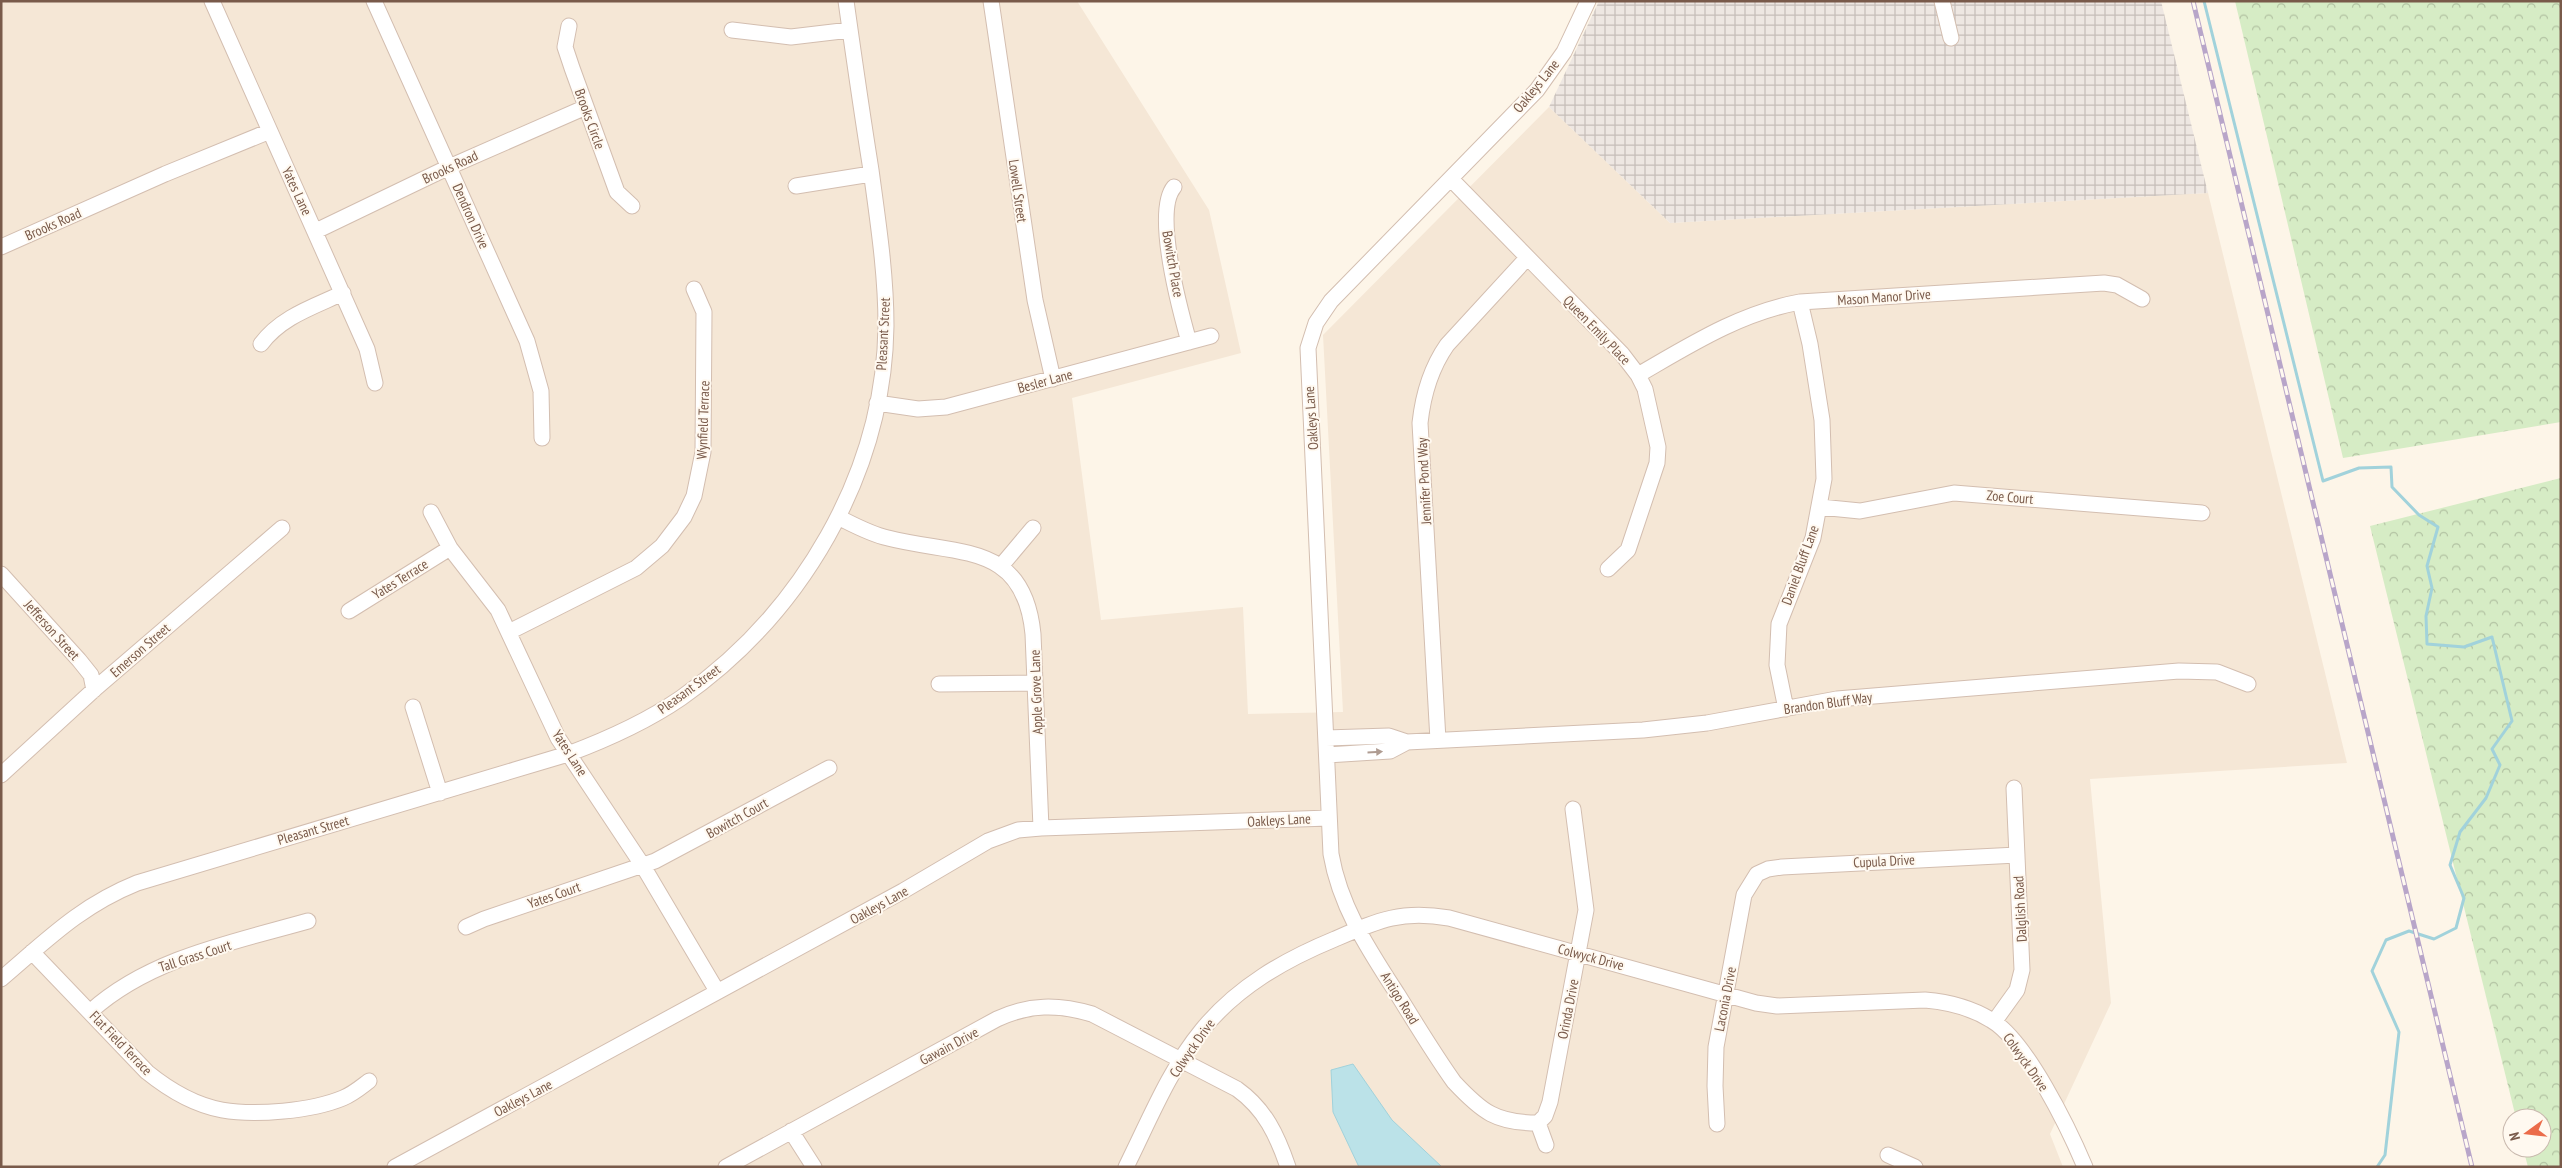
<svg xmlns="http://www.w3.org/2000/svg" width="2562" height="1168" font-family="'PT Sans Narrow',sans-serif">
<defs>
<pattern id="industrial-grid" width="8" height="8" patternUnits="userSpaceOnUse" patternTransform="scale(1.25)"><rect width="8" height="8" fill="#eee7e2"/><path d="M0 4h8M4 0v8" fill="none" stroke="#c6beb9"/></pattern>
<pattern id="forest-crowns" width="20" height="18" patternUnits="userSpaceOnUse" patternTransform="scale(1.25)"><rect width="20" height="18" fill="#d6ecc5"/><path d="M2 6a3 3 0 1 1 6 0M12 15a3 3 0 1 1 6 0" fill="none" stroke="#b2c2a2"/></pattern>
</defs>
<rect width="100%" height="100%" fill="#fdf5e8"/>
<!-- residential -->
<path fill="#f5e7d6" d="M 1,1 L 1077,1 L 1209,210 L 1241,353 L 1072,398 L 1101,620 L 1243,607 L 1248,714 L 1343,712 L 1323,335 L 1549,107 L 1670,223 L 2208,193 L 2347,763 L 2090,779 L 2111,1003 L 2050,1134 L 2063,1167 L 1,1167 Z"/>
<!-- industrial -->
<path fill="url(#industrial-grid)" d="M 1599,1 L 2161,1 L 2208,193 L 1670,223 L 1549,107 Z"/>
<!-- forest -->
<path fill="url(#forest-crowns)" d="M 2235,1 L 2561,1 L 2561,422 L 2343,458 Z
M 2561,478 L 2561,1167 L 2528,1167 L 2523,1148 L 2542,1148 L 2542,1118 L 2516,1118 L 2370,526 Z"/>
<!-- water -->
<path fill="#bbe2e8" stroke="#a1d2db" d="M 1353,1064 L 1392,1120 L 1442,1167 L 1359,1167 L 1333,1112 L 1331,1070 Z"/>
<g fill="none" stroke-linecap="round" stroke-linejoin="round">
<!-- stream -->
<path stroke="#a1d2db" stroke-width="3" d="M 2204,1 L 2323,481 L 2359,468 L 2391,467 L 2392,487 L 2419,515 L 2438,527 L 2427,566 L 2432,588 L 2426,616 L 2427,644 L 2464,647 L 2492,637 L 2512,721 L 2492,749 L 2500,765 L 2486,798 L 2460,832 L 2450,865 L 2464,898 L 2456,928 L 2434,939 L 2409,931 L 2386,940 L 2372,971 L 2399,1032 L 2385,1155 L 2377,1167"/>
<defs>
<path id="minor" d="M 212,1 L 367,349 L 375,383
M 374,1 L 527,341 L 541,391 L 542,438
M 991,1 L 1035,300 L 1053,379
M 1942,1 L 1951,38
M 569,26 L 565,47 L 572,68 L 617,192 L 632,206
M 732,30 L 791,37 L 850,30
M 1451,179 L 1622,354 L 1638,375 L 1645,389 L 1658,447 L 1657,463 L 1628,550 L 1608,569
M 796,186 L 871,174
M 1174,187 C 1153,212 1180,310 1189,342
M 316,231 L 449,167 L 586,107
M 1,247 L 165,174 L 270,131
M 261,344 C 281,317 313,307 343,293
M 1638,375 C 1690,345 1740,313 1800,302 L 2104,283 L 2117,285 L 2142,299
M 877,403 L 918,409 L 946,407 L 1211,336
M 1820,507 L 1860,511 L 1954,493 L 2202,513
M 431,512 L 450,548 L 498,610 L 558,738 L 643,866 L 717,991
M 838,517 C 854,525 870,534 888,538 C 958,556 1024,541 1033,634 L 1041,828
M 1001,566 L 1033,528
M 1,574 L 79,660 L 91,675 L 94,690
M 349,611 L 450,548
M 509,632 L 636,568 L 662,546 L 684,517 L 694,496 L 703,452 L 704,312 L 694,289
M 939,684 L 1035,683
M 413,707 L 440,793
M 1786,709 L 1777,665 L 1779,624 L 1813,538 L 1824,479 L 1822,420 L 1810,344 L 1800,302
M 1326,738 L 1389,736 L 1407,742 L 1390,751 L 1327,755
M 1438,740 L 1420,423 C 1423,395 1431,368 1447,345 L 1527,258
M 1407,742 L 1643,730 L 1707,723 L 1837,699 L 2179,671 L 2217,672 L 2248,684
M 1,775 L 97,687 L 282,528
M 466,927 L 484,919 L 655,861 L 829,768
M 32,952 L 147,1072 C 168,1089 195,1105 222,1110 C 255,1116 312,1111 343,1098 C 353,1094 361,1087 369,1081
M 1,979 C 47,940 80,906 137,883 L 568,754 C 608,739 646,722 681,698 C 801,614 884,474 886,326 C 886,273 878,222 871,170 C 862,114 854,58 846,1
M 91,1011 C 150,958 234,942 308,921
M 1994,1022 L 2017,990 L 2022,970 L 2014,788
M 1538,1123 C 1496,1123 1482,1112 1454,1082 C 1434,1054 1416,1024 1398,995 C 1369,950 1340,907 1331,854 L 1308,348 L 1316,323 L 1331,301 L 1537,90 L 1564,52 L 1588,1
M 1717,1124 L 1715,1086 L 1716,1047 L 1744,895 L 1757,874 L 1768,869 L 1782,867 L 2017,855
M 791,1131 L 814,1167
M 1546,1145 L 1538,1123 L 1545,1116 L 1550,1102 L 1586,910 L 1573,809
M 1888,1155 L 1915,1167
M 395,1167 L 903,891 L 988,841 L 1018,830 L 1041,828 L 1329,818
M 726,1167 L 997,1019 C 1029,1004 1058,1004 1092,1014 L 1237,1089 C 1265,1109 1277,1135 1288,1167
M 1126,1167 C 1149,1121 1169,1070 1202,1030 C 1237,987 1284,960 1335,939 C 1379,920 1401,910 1449,918 L 1756,1003 L 1777,1006 L 1925,1000 C 1949,1002 1970,1007 1991,1020 C 2026,1040 2069,1129 2085,1167"/>
</defs>
<!-- minor casing -->
<use href="#minor" stroke="#d3beb0" stroke-width="17"/>
<!-- minor -->
<use href="#minor" stroke="#fff" stroke-width="15"/>
<defs>
<path id="rail" d="M 2193,1 L 2472,1167"/>
</defs>
<!-- rail casing -->
<use href="#rail" stroke="#b8a5c9" stroke-width="5"/>
<!-- rail -->
<use href="#rail" stroke="#fff9f0" stroke-width="3" stroke-dasharray="9" stroke-linecap="butt"/>
</g>
<!-- one-way arrows -->
<defs><path id="oneway-solid" d="M-6-.8H1V-3.2L6.5 0L1 3.2V.8H-6Z" transform="scale(1.25)"/></defs>
<use fill="#af9c92" href="#oneway-solid" transform="translate(1375 752) rotate(-3)"/>
<g text-anchor="middle" dominant-baseline="central" stroke-width="4" stroke-linejoin="round" paint-order="stroke">
<!-- street labels -->
<g font-size="14" fill="#795a4a" stroke="#fff9f0">
<text transform="translate(1536 86) rotate(-51)">Oakleys Lane</text>
<text transform="translate(590 119) rotate(70)">Brooks Circle</text>
<text transform="translate(450 167) rotate(-25)">Brooks Road</text>
<text transform="translate(297 191) rotate(65)">Yates Lane</text>
<text transform="translate(1018 191) rotate(82)">Lowell Street</text>
<text transform="translate(471 216) rotate(66)">Dendron Drive</text>
<text transform="translate(53 224) rotate(-24)">Brooks Road</text>
<text transform="translate(1173 264) rotate(80)">Bowitch Place</text>
<text transform="translate(1884 297) rotate(-4)">Mason Manor Drive</text>
<text transform="translate(1597 330) rotate(46)">Queen Emily Place</text>
<text transform="translate(883 334) rotate(-87)">Pleasant Street</text>
<text transform="translate(1045 381) rotate(-15)">Besler Lane</text>
<text transform="translate(1311 418) rotate(-94)">Oakleys Lane</text>
<text transform="translate(703 420) rotate(-88)">Wynfield Terrace</text>
<text transform="translate(1424 481) rotate(-93)">Jennifer Pond Way</text>
<text transform="translate(2010 497) rotate(5)">Zoe Court</text>
<text transform="translate(1800 565) rotate(-70)">Daniel Bluff Lane</text>
<text transform="translate(400 579) rotate(-32)">Yates Terrace</text>
<text transform="translate(52 630) rotate(48)">Jefferson Street</text>
<text transform="translate(140 650) rotate(-41)">Emerson Street</text>
<text transform="translate(689 689) rotate(-36)">Pleasant Street</text>
<text transform="translate(1036 692) rotate(-92)">Apple Grove Lane</text>
<text transform="translate(1828 703) rotate(-8)">Brandon Bluff Way</text>
<text transform="translate(570 753) rotate(57)">Yates Lane</text>
<text transform="translate(737 818) rotate(-29)">Bowitch Court</text>
<text transform="translate(1279 820) rotate(-3)">Oakleys Lane</text>
<text transform="translate(313 830) rotate(-16)">Pleasant Street</text>
<text transform="translate(1884 861) rotate(-3)">Cupula Drive</text>
<text transform="translate(554 895) rotate(-19)">Yates Court</text>
<text transform="translate(879 905) rotate(-29)">Oakleys Lane</text>
<text transform="translate(2020 909) rotate(-93)">Dalglish Road</text>
<text transform="translate(195 956) rotate(-18)">Tall Grass Court</text>
<text transform="translate(1591 957) rotate(15)">Colwyck Drive</text>
<text transform="translate(1400 998) rotate(58)">Antigo Road</text>
<text transform="translate(1725 999) rotate(-79)">Laconia Drive</text>
<text transform="translate(1568 1009) rotate(-79)">Orinda Drive</text>
<text transform="translate(121 1043) rotate(46)">Flat Field Terrace</text>
<text transform="translate(949 1046) rotate(-28)">Gawain Drive</text>
<text transform="translate(1192 1048) rotate(-55)">Colwyck Drive</text>
<text transform="translate(2026 1062) rotate(55)">Colwyck Drive</text>
<text transform="translate(523 1098) rotate(-28)">Oakleys Lane</text>
</g>
</g>
<!-- border -->
<rect width="2562" height="1168" fill="none" stroke="#795a4a" stroke-width="5"/>
<!-- north arrow -->
<g transform="translate(2527 1133) rotate(255)"><circle r="24" fill="#fff9f0" stroke="#c9b9ae"/>
<path d="M0-4L9 19L0 12L-9 19Z" fill="#eb6c4a"/>
<text y="-8" font-size="14" font-weight="bold" text-anchor="middle" fill="#795a4a">N</text>
</g>
</svg>
